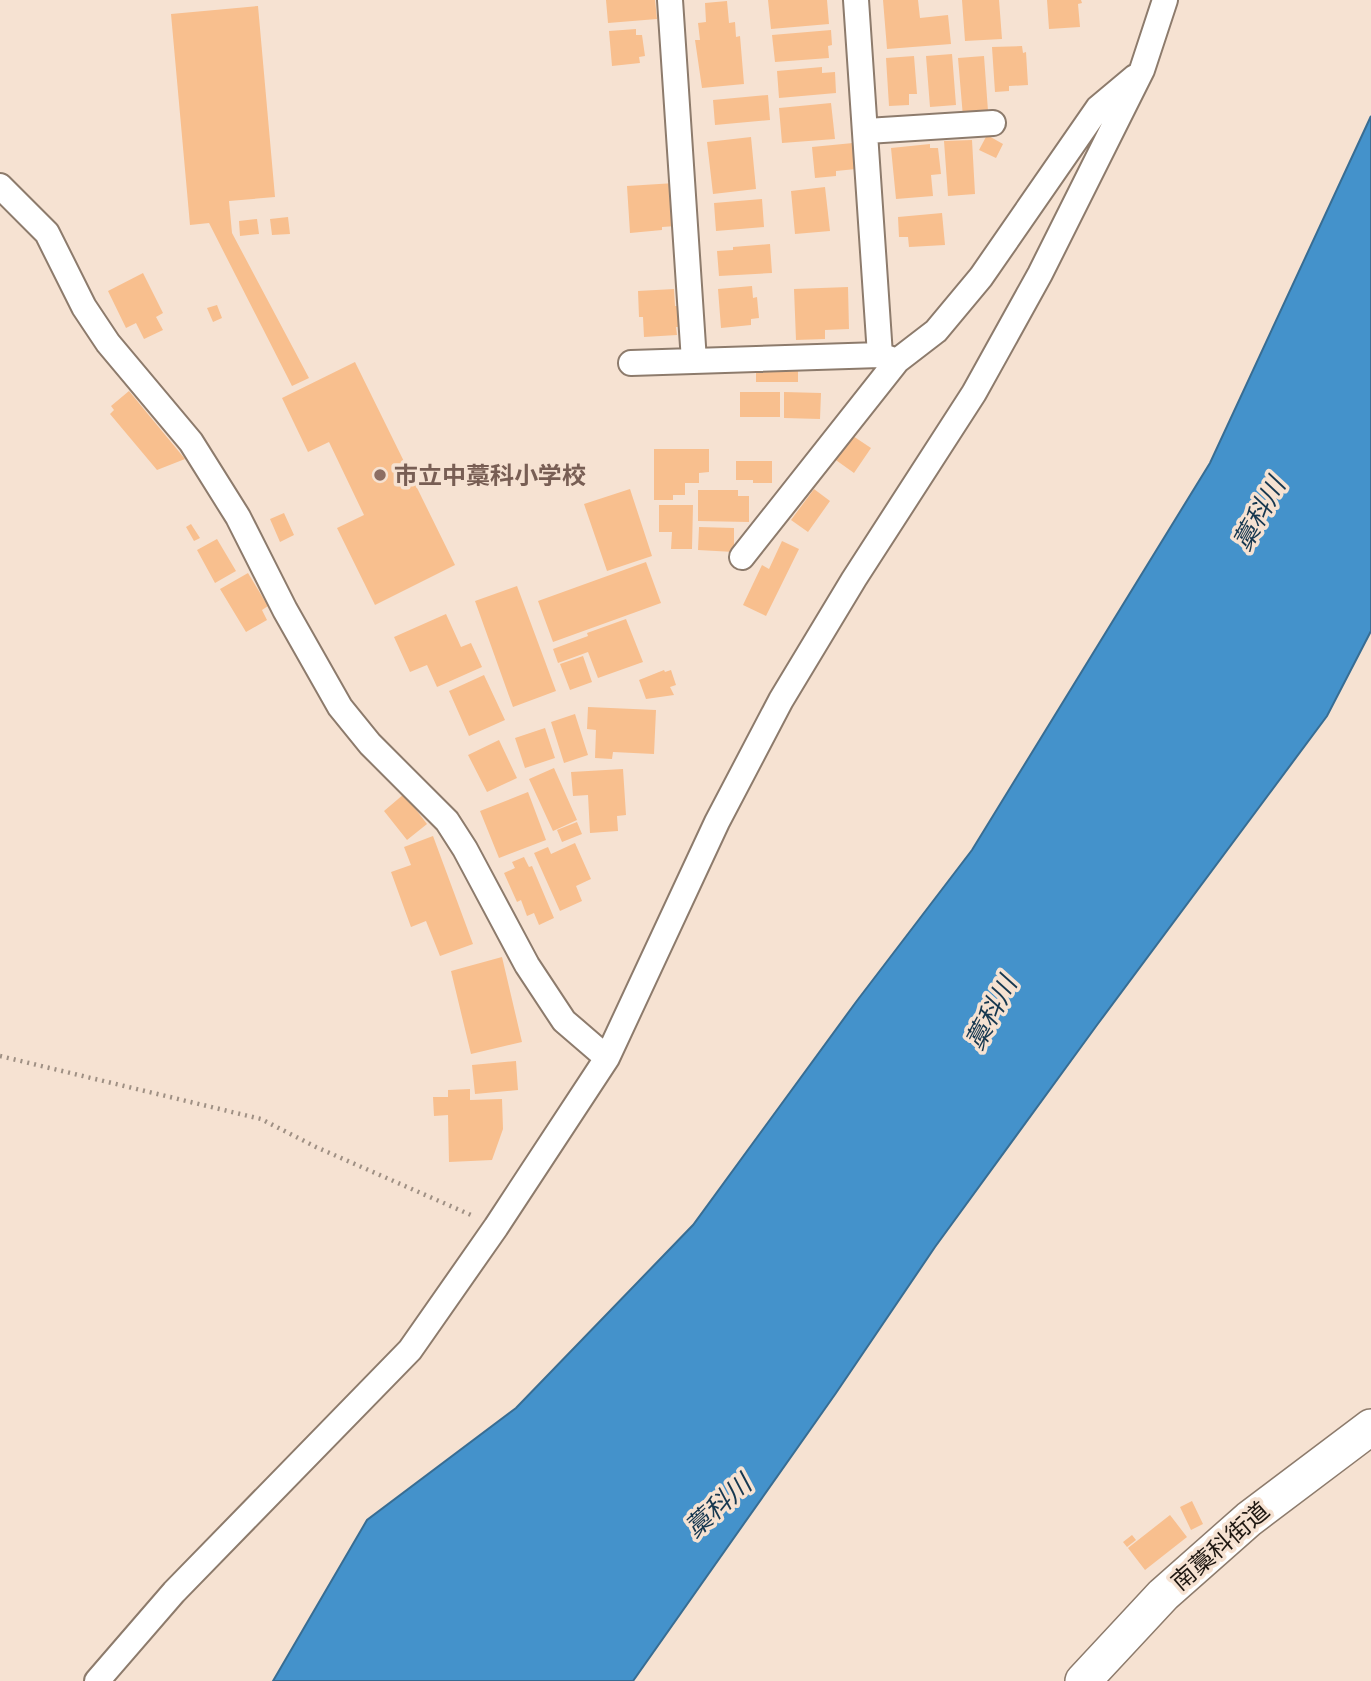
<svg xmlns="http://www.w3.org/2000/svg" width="1371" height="1681" font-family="Helvetica,'Noto Sans JP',sans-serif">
<rect width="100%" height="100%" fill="#f6e2d2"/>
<!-- water -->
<path fill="#4492cb" stroke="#386d93" stroke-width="2" d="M 1371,116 L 1371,631 L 1327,716 L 1097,1025 L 935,1247 L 836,1393 L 633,1681 L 273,1681 L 367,1520 L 516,1408 L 693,1225 L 856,1002 L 972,850 L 1210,463 Z"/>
<!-- building -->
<path fill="#f8bf8e" d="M 606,0 L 655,0 L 657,19 L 608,23 Z
M 768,0 L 827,0 L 829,24 L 771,29 Z
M 883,0 L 918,0 L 920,18 L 948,15 L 951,44 L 887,49 Z
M 962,0 L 999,0 L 1002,39 L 965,41 Z
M 1047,0 L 1081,0 L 1082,3 L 1078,4 L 1080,27 L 1049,29 Z
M 727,1 L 729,23 L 735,22 L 736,37 L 740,36 L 744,84 L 702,88 L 695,40 L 700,40 L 698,23 L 706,22 L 705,3 Z
M 258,6 L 275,197 L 229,201 L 232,233 L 309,378 L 292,386 L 209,223 L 190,225 L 171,14 Z
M 636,29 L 636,35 L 642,35 L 645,56 L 639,57 L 640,63 L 612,66 L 609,31 Z
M 831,30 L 832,45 L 828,46 L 829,58 L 775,62 L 772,35 Z
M 1022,46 L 1023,53 L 1026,52 L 1028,85 L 1009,86 L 1009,91 L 995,92 L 992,47 Z
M 952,54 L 956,105 L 930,107 L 926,56 Z
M 914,56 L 917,94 L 909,94 L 909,105 L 889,106 L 886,58 Z
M 984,56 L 988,111 L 983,111 L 983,116 L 963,117 L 958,58 Z
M 822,67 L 822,73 L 835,72 L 836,93 L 779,98 L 777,71 Z
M 768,95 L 770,120 L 715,125 L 713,100 Z
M 831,103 L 835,139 L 782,143 L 779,108 Z
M 987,135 L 1003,144 L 996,158 L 979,150 Z
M 751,137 L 756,189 L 713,194 L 707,142 Z
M 972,140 L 975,194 L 948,196 L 944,141 Z
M 853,143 L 856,169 L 836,171 L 836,176 L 815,178 L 812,147 Z
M 930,144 L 930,148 L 938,148 L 941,174 L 931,175 L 933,196 L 896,199 L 891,148 Z
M 675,183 L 676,226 L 662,227 L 662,230 L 630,233 L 627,186 Z
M 825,187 L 830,231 L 795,234 L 791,191 Z
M 762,199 L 764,227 L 716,231 L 714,203 Z
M 942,213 L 945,245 L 909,247 L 908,237 L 899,237 L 898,217 Z
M 288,217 L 290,234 L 272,235 L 270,219 Z
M 257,219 L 259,234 L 240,236 L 239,221 Z
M 770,244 L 772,273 L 719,276 L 717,251 L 733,250 L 733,247 Z
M 143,273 L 163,313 L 156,317 L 163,330 L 144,339 L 136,323 L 126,328 L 108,291 Z
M 752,286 L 753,298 L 757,297 L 759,318 L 751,319 L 751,325 L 721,328 L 718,289 Z
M 848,287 L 849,329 L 825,330 L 825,339 L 796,340 L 794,289 Z
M 674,289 L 675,306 L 679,306 L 680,327 L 676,327 L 677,335 L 644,337 L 643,317 L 639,317 L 638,291 Z
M 217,305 L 222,318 L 213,322 L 207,308 Z
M 355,362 L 455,565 L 375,605 L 337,528 L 364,515 L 329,442 L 308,452 L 282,398 Z
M 756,362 L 798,362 L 798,382 L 756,382 Z
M 129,391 L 185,459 L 157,470 L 110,414 L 114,410 L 111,406 Z
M 740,392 L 780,392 L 780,417 L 740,417 Z
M 784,392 L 821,393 L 820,419 L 784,418 Z
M 850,434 L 871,448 L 854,473 L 833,458 Z
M 654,449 L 709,449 L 709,472 L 699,473 L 699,483 L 685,483 L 685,495 L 673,495 L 673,500 L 654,500 Z
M 736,461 L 772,461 L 772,483 L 753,483 L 753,480 L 736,480 Z
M 630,489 L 652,556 L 607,571 L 584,504 Z
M 814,489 L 830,501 L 808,532 L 791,520 Z
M 698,490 L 738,490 L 738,496 L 749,496 L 749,522 L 698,521 Z
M 659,505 L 693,505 L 692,549 L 671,549 L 672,532 L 659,532 Z
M 284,513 L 294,535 L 280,542 L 270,519 Z
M 191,524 L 200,538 L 194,541 L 186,527 Z
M 699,527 L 734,528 L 734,552 L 698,550 Z
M 217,539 L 236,571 L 215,583 L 197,550 Z
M 782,541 L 799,549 L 766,616 L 743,605 L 762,565 L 769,569 Z
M 646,562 L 661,603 L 553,642 L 538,601 Z
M 248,573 L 268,606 L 262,610 L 267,620 L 246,632 L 220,589 Z
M 517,586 L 556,691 L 513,707 L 475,601 Z
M 446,614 L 461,647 L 471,643 L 482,667 L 437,687 L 427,665 L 410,672 L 394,637 Z
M 626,619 L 643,662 L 598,678 L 588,652 L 558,663 L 553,649 L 588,636 L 587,633 Z
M 583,656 L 592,682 L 570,690 L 560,664 Z
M 664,670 L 665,672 L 671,670 L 676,685 L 670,687 L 674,695 L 646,699 L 639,680 Z
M 484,675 L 505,720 L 469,736 L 449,691 Z
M 588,707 L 656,710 L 654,754 L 613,752 L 612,759 L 595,758 L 596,730 L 587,729 Z
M 575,714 L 588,755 L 564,763 L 551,722 Z
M 545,728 L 555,758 L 525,768 L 515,738 Z
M 499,740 L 517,778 L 487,792 L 468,755 Z
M 554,768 L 577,820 L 553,831 L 529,779 Z
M 623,769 L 626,815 L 617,816 L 618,831 L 590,833 L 588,795 L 573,796 L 571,772 Z
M 528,792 L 546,840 L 499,858 L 480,811 Z
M 404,794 L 427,824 L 407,840 L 384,811 Z
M 577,822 L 582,834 L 562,842 L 557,830 Z
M 433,836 L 473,944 L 440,956 L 426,921 L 411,927 L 391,872 L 411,865 L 404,847 Z
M 575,843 L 591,879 L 576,886 L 582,901 L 560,911 L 534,853 L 548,847 L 551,854 Z
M 524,857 L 529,867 L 532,866 L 554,918 L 539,925 L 534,913 L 527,916 L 521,900 L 517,902 L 504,873 L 515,868 L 512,862 Z
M 502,957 L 522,1042 L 471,1054 L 451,971 Z
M 516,1061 L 518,1090 L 475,1094 L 472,1065 Z
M 470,1089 L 470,1100 L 502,1099 L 503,1129 L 492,1160 L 449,1162 L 448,1115 L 434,1116 L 433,1097 L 448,1097 L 448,1090 Z
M 1192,1501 L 1203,1524 L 1191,1530 L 1180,1507 Z
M 1170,1515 L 1187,1537 L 1145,1570 L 1128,1548 Z
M 1132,1535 L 1136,1540 L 1127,1547 L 1123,1542 Z"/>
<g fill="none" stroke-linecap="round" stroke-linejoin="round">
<defs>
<path id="minor" d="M 670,0 L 694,361
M 856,0 L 880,355 L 897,361
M 867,131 L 993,123
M 0,186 L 47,233 L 84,307 L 108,343 L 191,442 L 238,517 L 285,610 L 340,707 L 370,744 L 447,821 L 465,849 L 527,965 L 564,1021 L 607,1058
M 631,363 L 880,355
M 742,557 L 897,361 L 936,331 L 981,277 L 1098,108 L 1135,77
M 97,1681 L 174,1592 L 410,1350 L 496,1227 L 607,1058 L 717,822 L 781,700 L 854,579 L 974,393 L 1040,274 L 1142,70 L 1165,0"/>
<path id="secondary" d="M 1083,1681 L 1163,1595 L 1249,1519 L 1371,1427"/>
</defs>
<!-- minor casing -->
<use href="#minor" stroke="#8d7b6c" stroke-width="28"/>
<!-- secondary casing -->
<use href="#secondary" stroke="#8d7b6c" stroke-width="38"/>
<!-- path -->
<path stroke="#9f9084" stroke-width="4.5" stroke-dasharray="2 5" stroke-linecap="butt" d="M 0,1056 L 261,1119 L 316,1147 L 471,1215"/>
<!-- minor -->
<use href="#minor" stroke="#fff" stroke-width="24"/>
<!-- secondary -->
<use href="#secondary" stroke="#fff" stroke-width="35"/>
</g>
<!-- markers -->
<circle fill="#8d6e63" stroke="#f6e2d2" stroke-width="2.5" cx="380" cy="475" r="7"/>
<g text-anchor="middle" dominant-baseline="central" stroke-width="7" stroke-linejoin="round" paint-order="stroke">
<!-- education labels -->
<g font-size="24" font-weight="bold" fill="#785e54" stroke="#f6e2d2" text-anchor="start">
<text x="394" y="475">市立中藁科小学校</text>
</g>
<!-- street labels -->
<g font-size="24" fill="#1d1610" stroke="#f6e2d2">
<text transform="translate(1220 1546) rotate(-41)">南藁科街道</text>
</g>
<!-- water labels -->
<g font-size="26" font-style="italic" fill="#16374f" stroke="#f6e2d2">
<text transform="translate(1259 514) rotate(-61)">藁科川</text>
<text transform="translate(991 1013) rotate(-62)">藁科川</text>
<text transform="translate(718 1506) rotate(-42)">藁科川</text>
</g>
</g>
</svg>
